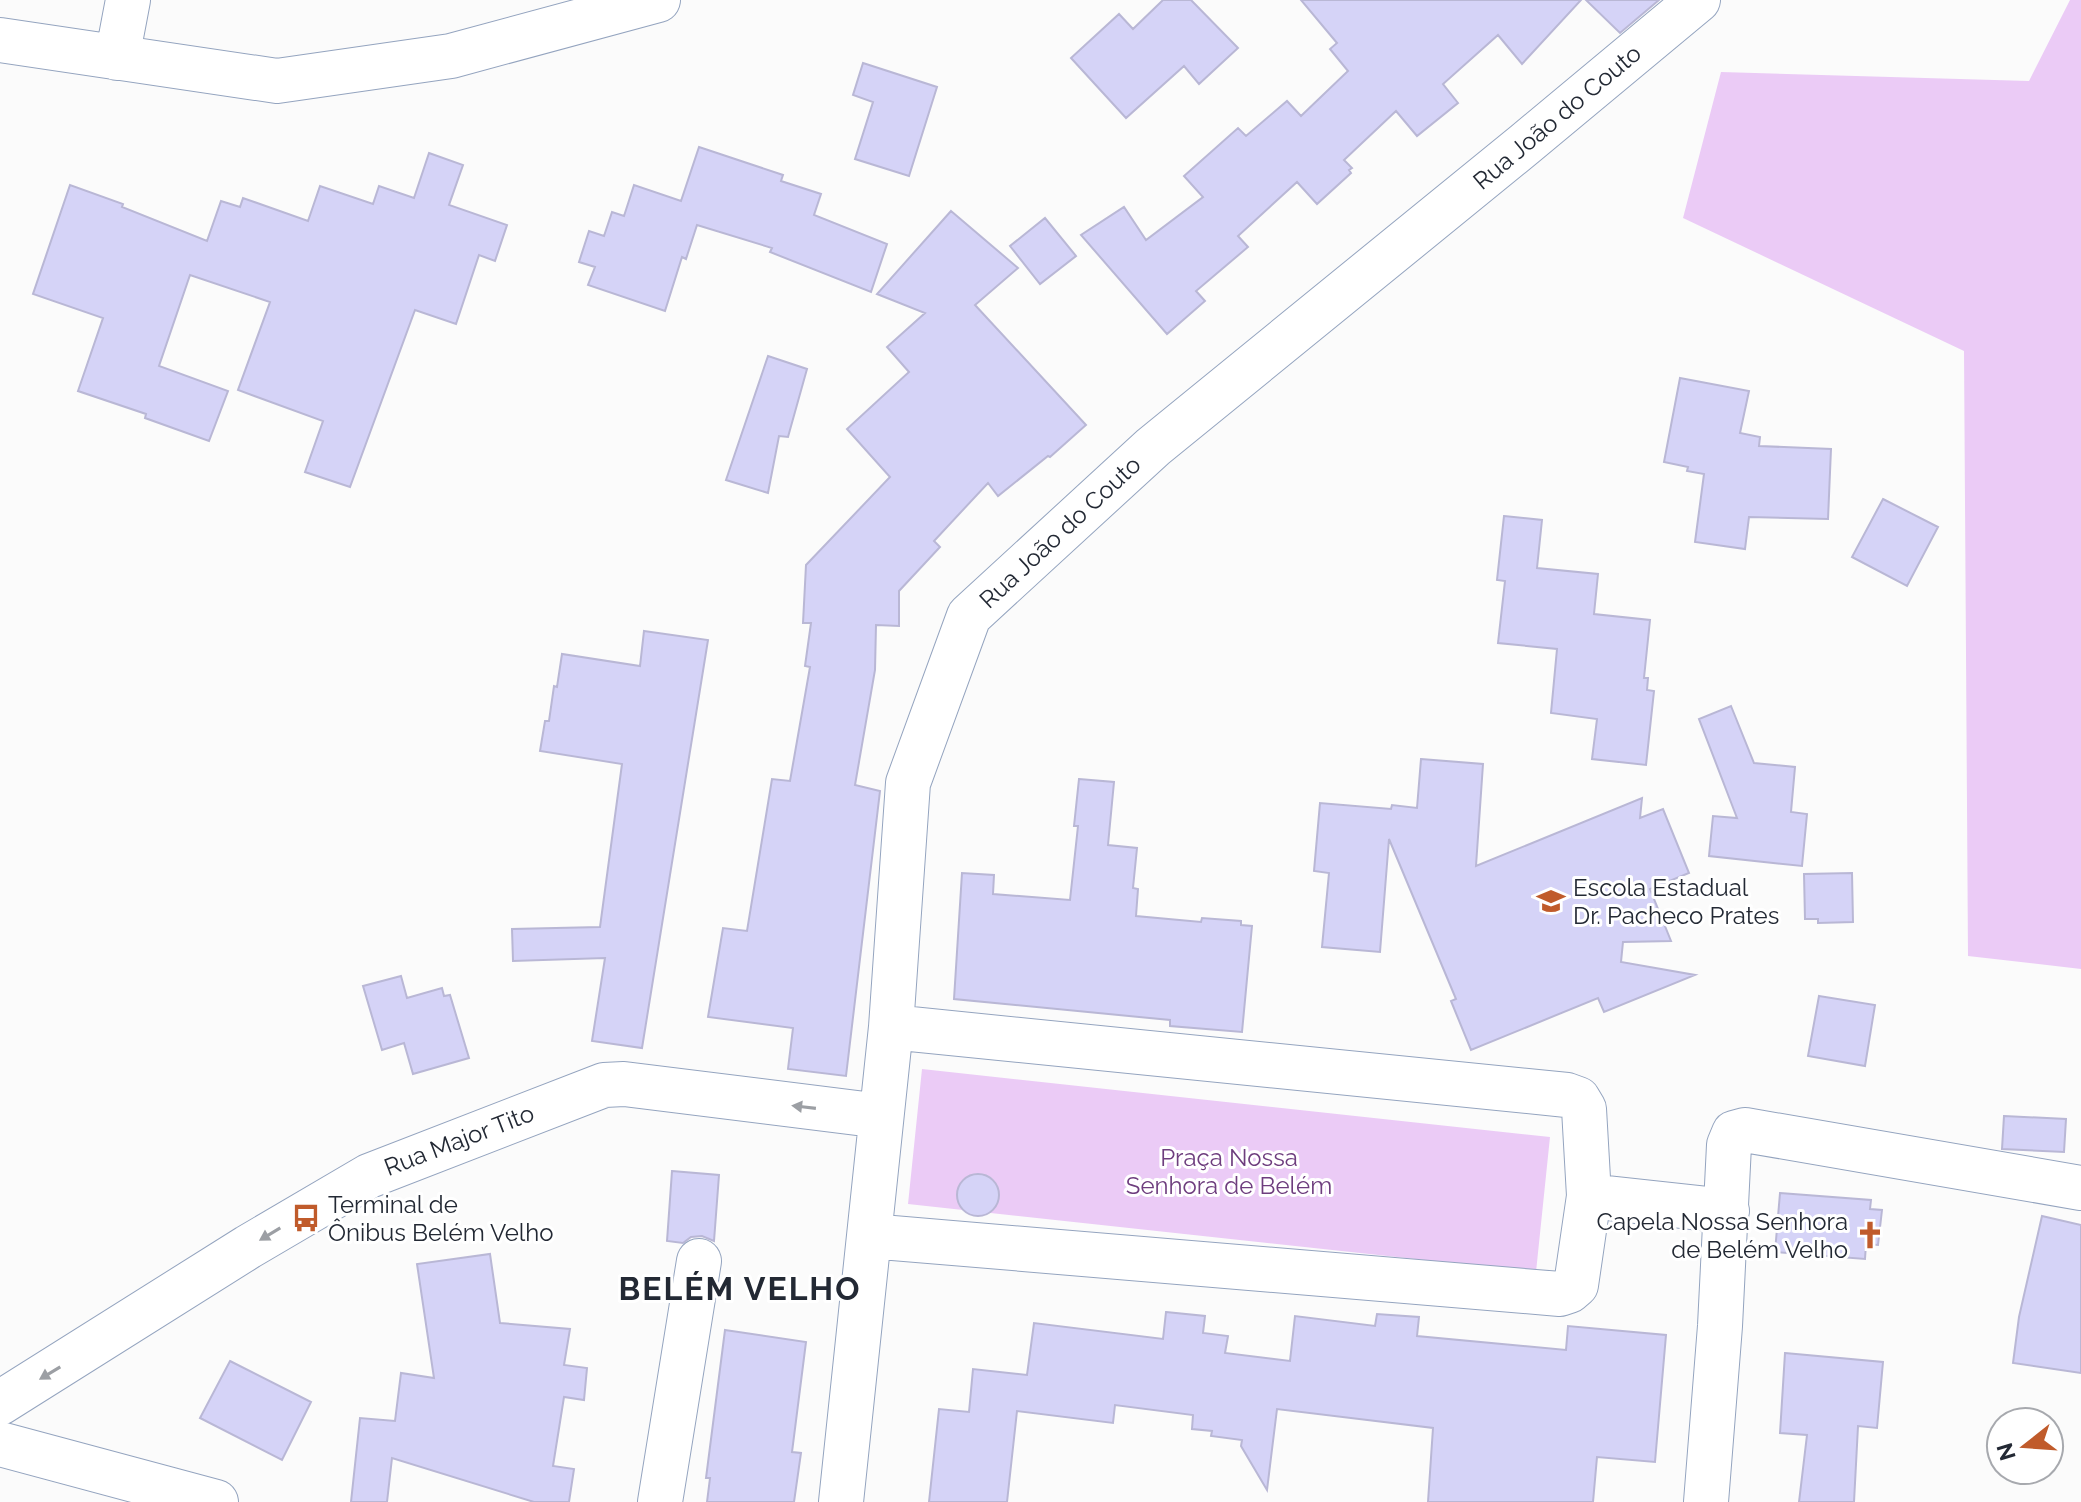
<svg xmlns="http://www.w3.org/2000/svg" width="2081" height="1502" font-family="Raleway,sans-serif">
<rect width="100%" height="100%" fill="#fbfbfb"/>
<!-- green -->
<path fill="#ebcbf6" d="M 2070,0 L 2081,0 L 2081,969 L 1968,956 L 1964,351 L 1683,218 L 1721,72 L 2029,81 Z
M 922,1069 L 1550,1137 L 1536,1272 L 908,1204 Z"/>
<!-- building -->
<path fill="#d5d3f7" stroke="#b9b7d5" stroke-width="2" d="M 1163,0 L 1191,0 L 1238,48 L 1199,84 L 1184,66 L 1126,118 L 1071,58 L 1119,14 L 1133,29 Z
M 1301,0 L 1581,0 L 1522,64 L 1498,35 L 1443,84 L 1458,103 L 1417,136 L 1396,111 L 1344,160 L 1352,168 L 1349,170 L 1351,173 L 1317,204 L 1297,182 L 1238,236 L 1248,247 L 1196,291 L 1205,301 L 1167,334 L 1081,235 L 1124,207 L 1146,240 L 1203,197 L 1184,176 L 1238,128 L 1246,136 L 1287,101 L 1301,116 L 1348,71 L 1330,49 L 1337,43 Z
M 1586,0 L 1659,0 L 1620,33 Z
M 863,63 L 937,87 L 909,176 L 855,159 L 873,102 L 853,95 Z
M 699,147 L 783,175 L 781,181 L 821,194 L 814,215 L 887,244 L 871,292 L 770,252 L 772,248 L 697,225 L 686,259 L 682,257 L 665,311 L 588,285 L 595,267 L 579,262 L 589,231 L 604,236 L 612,212 L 624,216 L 634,185 L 681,201 Z
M 429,153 L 463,165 L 449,205 L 507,225 L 495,261 L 479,255 L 456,324 L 415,310 L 350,487 L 305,472 L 323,421 L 238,390 L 270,302 L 190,275 L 159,366 L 228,391 L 209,441 L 145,418 L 146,414 L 78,391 L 103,318 L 33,294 L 70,185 L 123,204 L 122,207 L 207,241 L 221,201 L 240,207 L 243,198 L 308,221 L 320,186 L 373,204 L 379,186 L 414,198 Z
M 951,211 L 1018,268 L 975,305 L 1086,425 L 1050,457 L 1048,456 L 998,496 L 988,483 L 934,541 L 940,547 L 899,591 L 899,626 L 876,625 L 875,670 L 855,785 L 880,791 L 846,1076 L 788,1069 L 793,1028 L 708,1017 L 723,928 L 747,931 L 772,779 L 790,781 L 810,667 L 805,666 L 811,623 L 803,623 L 806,565 L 890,477 L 847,429 L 909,372 L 887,347 L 925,313 L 877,294 Z
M 1045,218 L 1076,256 L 1040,284 L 1010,246 Z
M 768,356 L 807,369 L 788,437 L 779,436 L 768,493 L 726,480 Z
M 1680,378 L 1749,391 L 1740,433 L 1760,437 L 1759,446 L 1831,449 L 1828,519 L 1749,517 L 1745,549 L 1695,542 L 1704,474 L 1687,471 L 1688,467 L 1664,462 Z
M 1883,499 L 1938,527 L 1907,586 L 1852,557 Z
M 1504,516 L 1542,520 L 1537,568 L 1598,574 L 1594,614 L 1650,620 L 1644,678 L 1648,678 L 1647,690 L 1654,691 L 1646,765 L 1592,759 L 1597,719 L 1551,713 L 1557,649 L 1498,643 L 1505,581 L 1497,580 Z
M 644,631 L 708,640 L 642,1048 L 592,1041 L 605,958 L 513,961 L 512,929 L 600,927 L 622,764 L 540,751 L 545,721 L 549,721 L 554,686 L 557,687 L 562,654 L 640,666 Z
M 1731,706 L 1754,763 L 1795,767 L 1791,812 L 1807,814 L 1802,866 L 1709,856 L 1713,816 L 1737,818 L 1699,719 Z
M 1421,759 L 1483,764 L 1476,866 L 1642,798 L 1640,818 L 1663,809 L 1689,873 L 1650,889 L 1671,941 L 1623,942 L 1621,962 L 1695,975 L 1604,1012 L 1598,998 L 1471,1050 L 1451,1001 L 1456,999 L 1389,839 L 1380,952 L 1322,947 L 1329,873 L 1314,871 L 1320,803 L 1391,809 L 1392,805 L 1417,808 Z
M 1079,779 L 1114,782 L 1108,845 L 1137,848 L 1133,888 L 1138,889 L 1136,916 L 1201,922 L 1202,918 L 1241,921 L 1241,925 L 1252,926 L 1242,1032 L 1170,1026 L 1170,1020 L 954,999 L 962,873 L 994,875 L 993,894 L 1070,900 L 1078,826 L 1074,826 Z
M 1852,873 L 1853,922 L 1818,923 L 1818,919 L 1805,919 L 1804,874 Z
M 401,976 L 407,998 L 442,988 L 444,996 L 450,995 L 469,1058 L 413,1074 L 404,1043 L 382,1050 L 363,986 Z
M 1819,996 L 1875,1005 L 1865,1066 L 1808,1056 Z
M 2004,1116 L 2066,1119 L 2064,1152 L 2002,1149 Z
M 672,1171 L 719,1175 L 714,1241 L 702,1236 L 691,1237 L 683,1243 L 667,1241 Z
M957 1195a21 21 0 1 1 42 0a21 21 0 1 1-42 0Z
M 1780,1193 L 1871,1200 L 1870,1209 L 1882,1210 L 1878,1245 L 1866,1244 L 1865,1259 L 1775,1252 Z
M 2042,1216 L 2081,1225 L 2081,1373 L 2013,1363 L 2019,1317 Z
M 490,1254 L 500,1323 L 570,1329 L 564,1365 L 587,1368 L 584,1400 L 564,1397 L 553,1466 L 574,1469 L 569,1502 L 534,1502 L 392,1458 L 387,1502 L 351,1502 L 360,1418 L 395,1421 L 401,1373 L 434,1378 L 417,1264 Z
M 1166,1312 L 1205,1316 L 1203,1333 L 1228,1336 L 1225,1353 L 1290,1361 L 1295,1316 L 1375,1326 L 1377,1314 L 1419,1317 L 1417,1336 L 1566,1350 L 1568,1326 L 1666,1335 L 1655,1462 L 1597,1457 L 1593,1502 L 1428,1502 L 1433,1428 L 1277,1409 L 1267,1490 L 1241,1446 L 1242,1440 L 1211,1436 L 1212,1431 L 1192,1429 L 1193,1415 L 1115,1405 L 1113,1423 L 1017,1411 L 1007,1502 L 929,1502 L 939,1409 L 969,1412 L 973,1369 L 1027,1375 L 1034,1323 L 1163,1339 Z
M 725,1330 L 806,1342 L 792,1452 L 801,1453 L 794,1502 L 707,1502 L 710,1478 L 706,1478 Z
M 1785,1353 L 1883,1362 L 1877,1428 L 1858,1426 L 1854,1502 L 1799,1502 L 1807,1435 L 1780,1433 Z
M 230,1361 L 311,1402 L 282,1460 L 200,1418 Z"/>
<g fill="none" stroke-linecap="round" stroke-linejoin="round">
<defs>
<path id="minor" d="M 891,1027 L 1567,1095 L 1578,1099 L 1584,1109 L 1589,1196 L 1727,1211
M 869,1236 L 1560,1294 L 1569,1291 L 1576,1285 L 1589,1196
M 0,1403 L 248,1247 L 369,1176 L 604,1085 L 624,1084 L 881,1116
M 660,1502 L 699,1261
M 841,1502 L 891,1027 L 908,783 L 969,616 L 1153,447 L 1525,144 L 1698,0
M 1706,1502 L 1720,1326 L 1729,1145 L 1734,1133 L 1745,1130 L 2081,1188"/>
<path id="major" d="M 0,40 L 277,81 L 451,56 L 658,0
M 117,58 L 128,0
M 0,1444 L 216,1502"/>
</defs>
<!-- minor casing -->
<use href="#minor" stroke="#94a4bf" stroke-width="46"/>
<!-- major casing -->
<use href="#major" stroke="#94a4bf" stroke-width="46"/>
<!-- minor -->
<use href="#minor" stroke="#fff" stroke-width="44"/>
<!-- major -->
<use href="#major" stroke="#fff" stroke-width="44"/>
</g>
<!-- one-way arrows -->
<defs><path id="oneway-solid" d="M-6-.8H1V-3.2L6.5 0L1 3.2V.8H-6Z" transform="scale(2)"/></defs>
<g fill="#9c9fa4">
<use href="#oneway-solid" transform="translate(804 1107) rotate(-173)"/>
<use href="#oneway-solid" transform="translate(270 1234) rotate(149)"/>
<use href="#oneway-solid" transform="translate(50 1373) rotate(149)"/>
</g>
<!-- icons -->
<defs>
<symbol id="school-bare" viewBox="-9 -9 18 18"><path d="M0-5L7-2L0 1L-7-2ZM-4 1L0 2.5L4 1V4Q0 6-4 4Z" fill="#c05b2b" stroke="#fff" stroke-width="2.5" paint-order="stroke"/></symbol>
<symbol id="bus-bare" viewBox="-9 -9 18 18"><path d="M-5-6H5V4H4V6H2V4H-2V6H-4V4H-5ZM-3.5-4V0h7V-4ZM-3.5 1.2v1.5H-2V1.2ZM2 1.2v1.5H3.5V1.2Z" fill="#c05b2b" stroke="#fff" stroke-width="2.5" paint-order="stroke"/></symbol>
<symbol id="church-bare" viewBox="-9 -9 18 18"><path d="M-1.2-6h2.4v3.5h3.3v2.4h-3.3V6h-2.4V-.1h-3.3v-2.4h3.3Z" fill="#c05b2b" stroke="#fff" stroke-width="2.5" paint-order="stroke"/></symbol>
</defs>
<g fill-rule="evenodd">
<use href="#school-bare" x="1531" y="881" width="40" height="40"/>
<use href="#bus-bare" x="286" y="1198" width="40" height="40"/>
<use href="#church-bare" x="1850" y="1215" width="40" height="40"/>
</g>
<g text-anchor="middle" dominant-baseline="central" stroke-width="6" stroke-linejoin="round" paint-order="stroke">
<!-- street labels -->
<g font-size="24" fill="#232934" stroke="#fff">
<text transform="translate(1557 117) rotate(-40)">Rua João do Couto</text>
<text transform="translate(1060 532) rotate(-43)">Rua João do Couto</text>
<text transform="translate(459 1140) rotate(-21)">Rua Major Tito</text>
</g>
<!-- poi labels -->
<g font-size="24" fill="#232934" stroke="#fff" text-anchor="start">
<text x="1573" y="887">Escola Estadual<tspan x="1573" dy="28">Dr. Pacheco Prates</tspan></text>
<text x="328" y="1204">Terminal de<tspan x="328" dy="28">Ônibus Belém Velho</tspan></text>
<text x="1848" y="1221" text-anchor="end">Capela Nossa Senhora<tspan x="1848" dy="28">de Belém Velho</tspan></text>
</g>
<!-- park labels -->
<g font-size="24" fill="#6e3d7e" stroke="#fff">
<text x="1229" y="1157">Praça Nossa<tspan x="1229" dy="28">Senhora de Belém</tspan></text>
</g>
<!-- district labels -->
<g font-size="32" font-weight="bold" letter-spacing="2" fill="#232934" stroke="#fff">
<text x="740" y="1288">BELÉM VELHO</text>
</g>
</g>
<!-- north arrow -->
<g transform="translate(2025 1446) rotate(253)"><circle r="38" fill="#ffffff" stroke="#a7a9ae" stroke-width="2"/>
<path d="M0-6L14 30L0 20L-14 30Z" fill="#c05b2b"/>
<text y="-12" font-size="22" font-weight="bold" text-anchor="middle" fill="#232934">N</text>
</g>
</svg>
